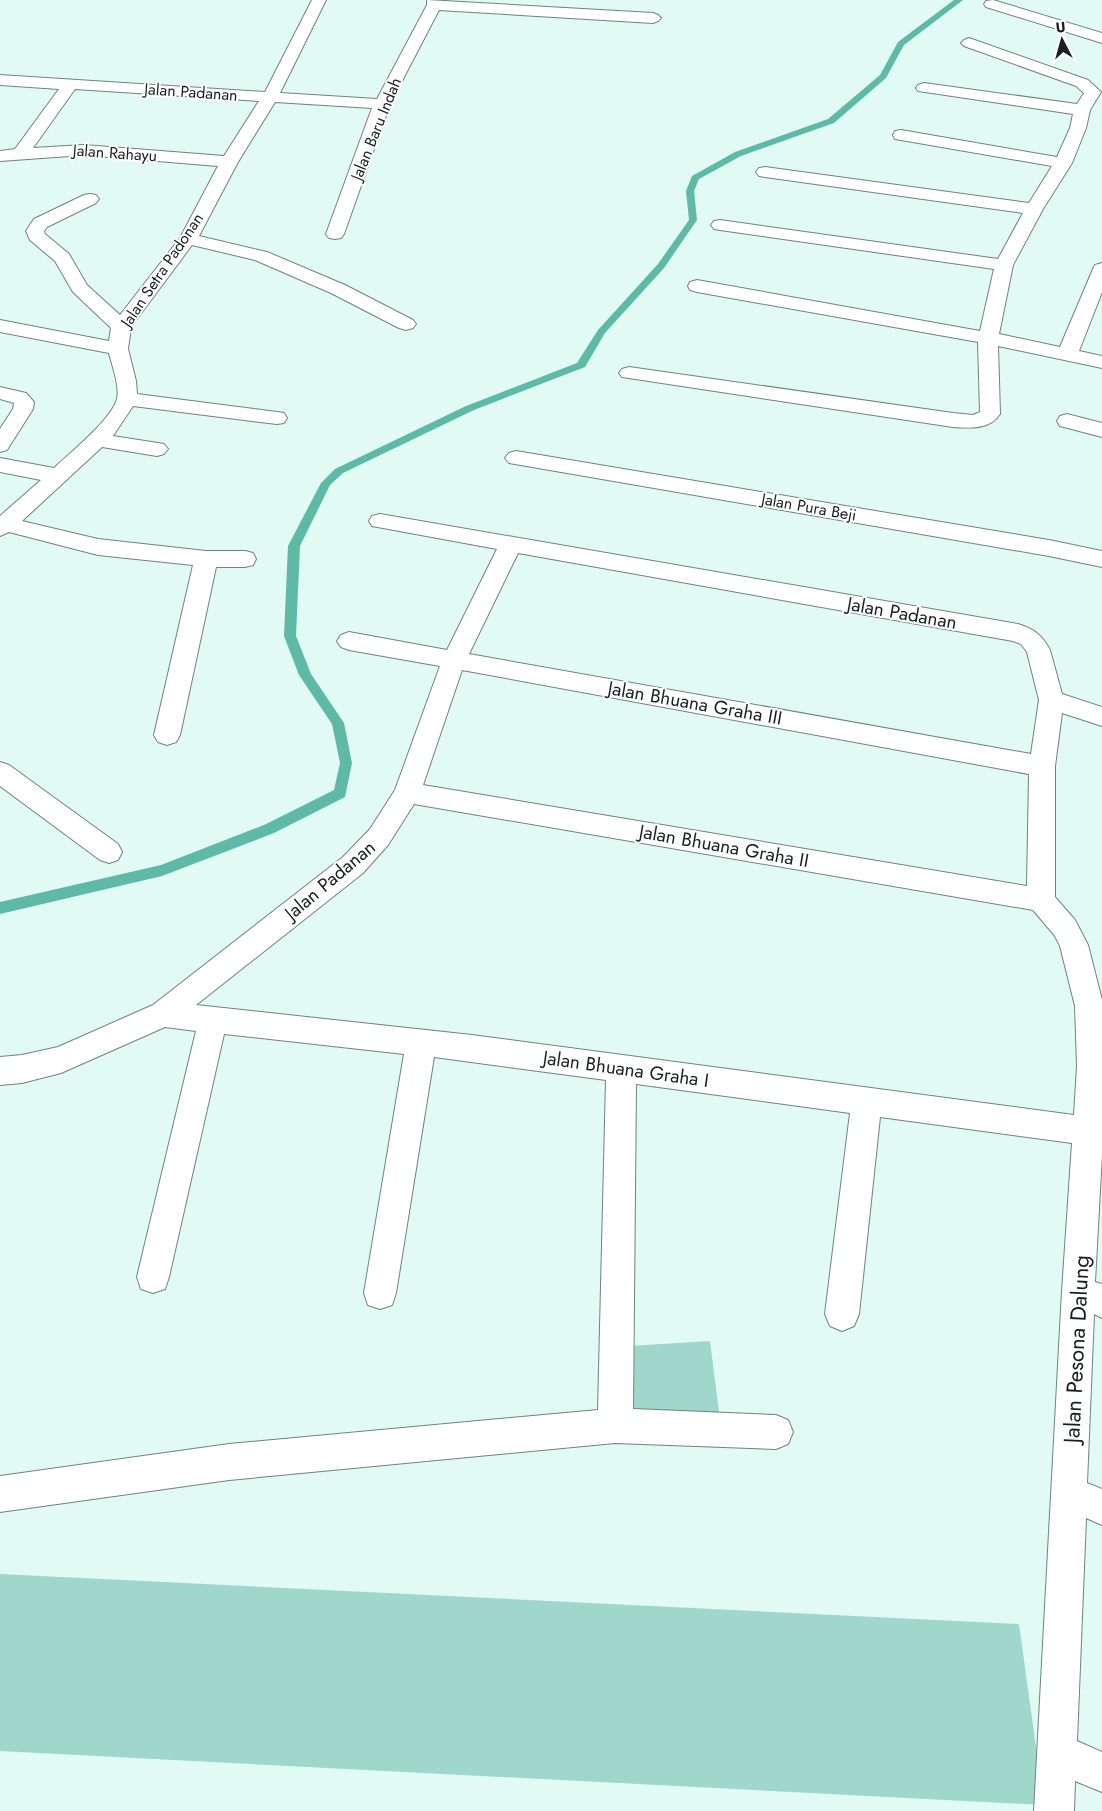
<svg xmlns="http://www.w3.org/2000/svg" width="1102" height="1811" font-family="Jost,sans-serif">
<rect width="100%" height="100%" fill="#e1faf4"/>
<!-- green -->
<path fill="#9fd8cb" d="M 710,1341 L 720,1420 L 634,1425 L 628,1346 Z
M 0,1574 L 1019,1624 L 1044,1805 L 0,1751 Z"/>
<g fill="none" stroke-linecap="round" stroke-linejoin="round">
<!-- stream -->
<path fill="#5fb9a7" fill-rule="evenodd" d="M 954,0 L 963,0 L 904,45 L 886,78 L 834,123 L 741,156 L 699,179 L 694,191 L 697,220 L 664,268 L 605,333 L 585,367 L 474,410 L 343,473 L 330,485 L 300,546 L 296,636 L 311,674 L 344,723 L 352,763 L 345,797 L 274,833 L 162,876 L 0,914 L 0,902 L 161,865 L 264,825 L 334,790 L 340,763 L 332,724 L 299,675 L 284,636 L 288,546 L 321,483 L 335,469 L 466,406 L 577,363 L 598,330 L 658,264 L 689,220 L 686,191 L 692,176 L 735,152 L 828,119 L 880,75 L 898,42 Z"/>
<defs>
<path id="minor" d="M 312,0 L 326,0 L 280,93 L 377,99 L 427,5 L 427,0 L 653,13 L 658,15 L 661,18 L 658,21 L 653,23 L 439,10 L 390,104 L 344,234 L 341,238 L 335,239 L 329,238 L 326,234 L 372,108 L 275,102 L 238,162 L 199,236 L 267,252 L 345,285 L 413,320 L 416,324 L 413,328 L 406,330 L 399,328 L 331,293 L 255,260 L 192,245 L 131,327 L 128,349 L 136,381 L 137,394 L 277,412 L 284,413 L 287,418 L 284,423 L 277,424 L 133,406 L 113,436 L 164,444 L 168,449 L 164,454 L 157,456 L 102,447 L 22,521 L 98,539 L 206,551 L 245,551 L 253,553 L 256,559 L 253,565 L 245,567 L 216,567 L 180,735 L 176,742 L 167,745 L 158,742 L 154,735 L 193,565 L 98,555 L 9,532 L 0,536 L 0,516 L 41,480 L 0,472 L 0,458 L 54,468 C 70,453 111,420 117,399 C 120,386 112,366 109,353 L 0,332 L 0,320 L 109,341 L 111,328 L 73,292 L 55,261 L 30,240 L 26,231 L 34,219 L 84,195 L 90,194 L 96,195 L 99,199 L 96,203 L 47,227 L 44,231 L 45,234 L 69,254 L 87,285 L 120,315 L 180,238 L 218,166 L 84,155 L 0,161 L 0,151 L 15,149 L 59,89 L 0,85 L 0,75 L 265,92 ZM 75,89 L 259,101 L 224,156 L 84,145 L 33,148 Z
M 993,0 L 1102,33 L 1102,43 L 986,7 L 984,4 L 986,1 Z
M 969,38 L 1088,80 L 1101,92 L 1090,110 L 1086,128 L 1072,163 L 1043,209 L 1013,265 L 999,334 L 1060,347 L 1093,269 L 1095,265 L 1102,263 L 1102,292 L 1079,351 L 1102,356 L 1102,368 L 998,346 L 1000,414 C 990,430 970,428 953,427 L 622,377 L 619,373 L 622,369 L 629,367 L 953,413 L 973,415 L 980,412 L 978,342 L 697,292 L 690,290 L 688,286 L 690,282 L 697,280 L 980,331 L 994,269 L 720,230 L 714,229 L 711,225 L 714,221 L 720,220 L 998,259 L 1023,213 L 765,177 L 759,176 L 756,172 L 759,168 L 765,167 L 1029,203 L 1052,166 L 901,140 L 895,139 L 893,135 L 895,131 L 901,130 L 1057,157 L 1070,128 L 1073,114 L 918,91 L 916,88 L 918,85 L 924,83 L 1077,104 L 1084,93 L 1076,86 L 964,46 L 961,43 L 964,40 Z
M 0,387 L 26,393 L 34,402 L 33,409 L 7,450 L 0,452 L 0,429 L 13,409 L 14,403 L 0,399 Z
M 1067,414 L 1102,423 L 1102,437 L 1060,426 L 1057,421 L 1060,416 Z
M 516,451 L 1049,540 L 1102,551 L 1102,567 L 1049,556 L 509,463 L 505,458 L 509,453 Z
M 380,514 L 1018,624 C 1034,629 1042,635 1050,650 L 1062,694 L 1102,707 L 1102,726 L 1062,713 L 1055,766 L 1055,897 L 1075,920 L 1088,945 L 1102,1000 L 1102,1154 L 1095,1282 L 1102,1284 L 1102,1318 L 1094,1314 L 1087,1483 L 1102,1489 L 1102,1525 L 1086,1518 L 1077,1741 L 1102,1752 L 1102,1792 L 1075,1781 L 1074,1811 L 1034,1811 L 1062,1291 L 1072,1143 L 880,1117 L 859,1314 L 854,1326 L 842,1331 L 830,1326 L 825,1314 L 850,1113 L 636,1084 L 633,1409 L 776,1415 L 788,1420 L 793,1432 L 788,1444 L 776,1449 L 615,1443 L 229,1480 L 0,1512 L 0,1476 L 229,1444 L 598,1410 L 606,1080 L 434,1057 L 396,1293 L 392,1305 L 380,1309 L 368,1305 L 364,1293 L 404,1054 L 224,1034 L 169,1277 L 165,1289 L 153,1293 L 141,1289 L 137,1277 L 196,1031 L 165,1027 L 61,1073 L 22,1083 L 0,1085 L 0,1057 L 22,1055 L 58,1047 L 153,1005 L 343,857 L 370,829 L 395,790 L 440,666 L 349,650 L 341,647 L 337,641 L 341,635 L 349,632 L 447,650 L 497,549 L 372,526 L 369,521 L 372,516 ZM 518,553 L 1013,641 L 1021,644 L 1027,652 L 1039,700 L 1031,754 L 469,654 ZM 462,670 L 1029,774 L 1027,886 L 423,785 ZM 414,804 L 1033,910 L 1055,936 L 1060,946 L 1075,1006 L 1077,1066 L 1074,1115 L 472,1035 L 196,1005 L 363,873 L 388,845 Z
M 0,762 L 9,765 L 118,844 L 122,852 L 118,860 L 109,863 L 100,860 L 0,786 Z"/>
</defs>
<!-- minor casing -->
<use href="#minor" stroke="#6e837e" stroke-width="2"/>
<!-- minor -->
<use href="#minor" fill="#fff" fill-rule="evenodd"/>
</g>
<g text-anchor="middle" dominant-baseline="central" stroke-width="4" stroke-linejoin="round" paint-order="stroke">
<!-- far-street labels -->
<g font-size="16" fill="#17201e" stroke="#fff">
<text transform="translate(191 92) rotate(4)">Jalan Padanan</text>
<text transform="translate(376 129) rotate(-68)">Jalan Baru Indah</text>
<text transform="translate(115 153) rotate(4)">Jalan Rahayu</text>
<text transform="translate(162 270) rotate(-56)">Jalan Setra Padonan</text>
<text transform="translate(809 507) rotate(10)">Jalan Pura Beji</text>
</g>
<!-- street labels -->
<g font-size="19" fill="#17201e" stroke="#fff">
<text transform="translate(902 613) rotate(10)">Jalan Padanan</text>
<text transform="translate(695 703) rotate(10)">Jalan Bhuana Graha III</text>
<text transform="translate(724 846) rotate(10)">Jalan Bhuana Graha II</text>
<text transform="translate(330 880) rotate(-40)">Jalan Padanan</text>
<text transform="translate(626 1069) rotate(8)">Jalan Bhuana Graha I</text>
</g>
<!-- near-street labels -->
<g font-size="22" fill="#17201e" stroke="#fff">
<text transform="translate(1076 1349) rotate(-87)">Jalan Pesona Dalung</text>
</g>
</g>
<!-- north arrow -->
<g transform="translate(1062 40) rotate(354)" stroke="#ffffff" stroke-width="4" paint-order="stroke">
<path d="M0-4L9 19L0 12L-9 19Z" fill="#17201e"/>
<text y="-8" font-size="14" font-weight="bold" text-anchor="middle" fill="#17201e">U</text>
</g>
</svg>
